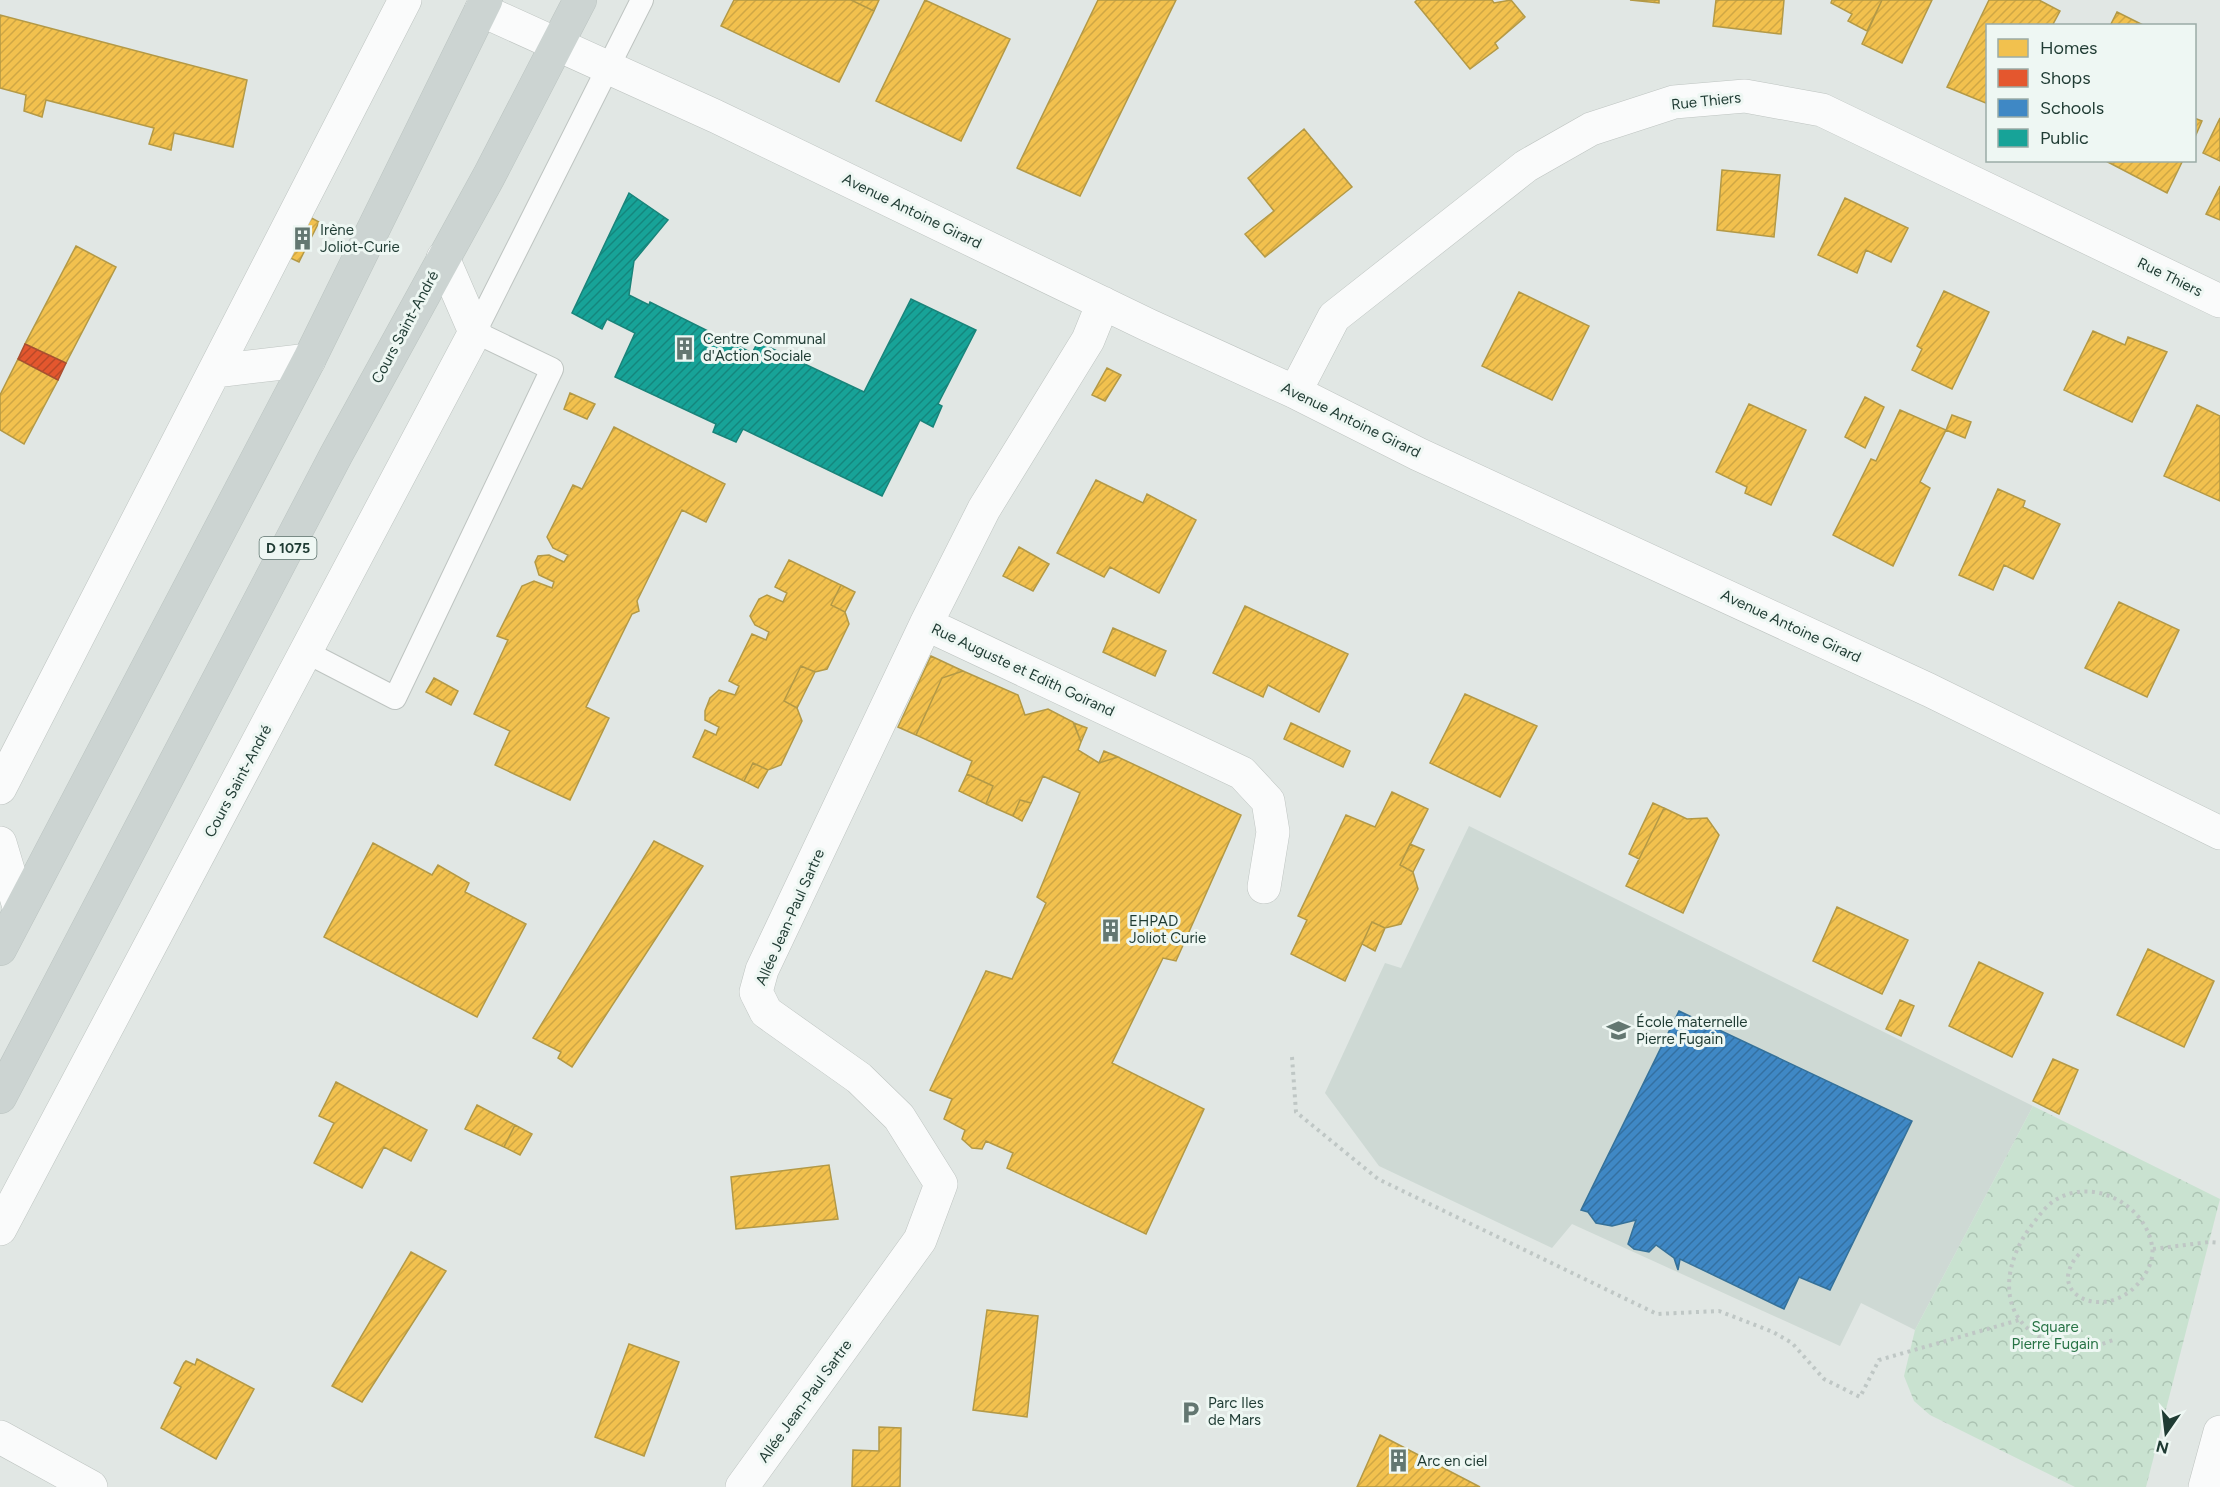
<svg xmlns="http://www.w3.org/2000/svg" width="2220" height="1487" font-family="Figtree,sans-serif">
<defs>
<pattern id="park-crowns" width="20" height="18" patternUnits="userSpaceOnUse" patternTransform="scale(1.5)"><rect width="20" height="18" fill="#c9e2d0"/><path d="M2 6a3 3 0 1 1 6 0M12 15a3 3 0 1 1 6 0" fill="none" stroke="#acc3b3"/></pattern>
<pattern id="homes-hatch" width="6" height="6" patternUnits="userSpaceOnUse" patternTransform="scale(1.5)"><rect width="6" height="6" fill="#f2c14e"/><path d="M-1 1l2-2M0 6l6-6M5 7l2-2" fill="none" stroke="#cfa745"/></pattern>
<pattern id="shops-hatch" width="6" height="6" patternUnits="userSpaceOnUse" patternTransform="scale(1.5)"><rect width="6" height="6" fill="#e4572e"/><path d="M-1 1l2-2M0 6l6-6M5 7l2-2" fill="none" stroke="#b84928"/></pattern>
<pattern id="schools-hatch" width="6" height="6" patternUnits="userSpaceOnUse" patternTransform="scale(1.5)"><rect width="6" height="6" fill="#3f88c5"/><path d="M-1 1l2-2M0 6l6-6M5 7l2-2" fill="none" stroke="#3470a1"/></pattern>
<pattern id="public-hatch" width="6" height="6" patternUnits="userSpaceOnUse" patternTransform="scale(1.5)"><rect width="6" height="6" fill="#17a398"/><path d="M-1 1l2-2M0 6l6-6M5 7l2-2" fill="none" stroke="#14867d"/></pattern>
</defs>
<rect width="100%" height="100%" fill="#e1e7e4"/>
<!-- built -->
<path fill="#ced9d4" d="M 1469,826 L 2033,1106 L 1915,1330 L 1861,1303 L 1840,1346 L 1572,1224 L 1552,1248 L 1379,1166 L 1325,1093 L 1385,963 L 1401,968 Z"/>
<!-- park -->
<path fill="url(#park-crowns)" d="M 2033,1106 L 2220,1199 L 2146,1487 L 2075,1487 L 1930,1415 L 1914,1401 L 1904,1376 L 1915,1330 Z"/>
<!-- homes -->
<path fill="url(#homes-hatch)" stroke="#b39946" stroke-width="1.5" d="M 734,0 L 851,0 L 874,11 L 839,82 L 721,26 Z
M 851,0 L 879,0 L 874,11 Z
M 925,0 L 1010,39 L 961,141 L 876,101 Z
M 1098,0 L 1176,0 L 1080,196 L 1017,168 Z
M 1417,0 L 1492,0 L 1494,3 L 1511,0 L 1525,17 L 1495,43 L 1498,48 L 1470,69 L 1415,2 Z
M 1630,0 L 1659,0 L 1659,3 Z
M 1716,0 L 1784,0 L 1781,34 L 1713,26 Z
M 1832,0 L 1882,0 L 1867,31 L 1848,21 L 1852,14 L 1831,3 Z
M 1882,0 L 1932,0 L 1902,63 L 1862,44 Z
M 1989,0 L 2039,0 L 2060,11 L 2052,26 L 1988,26 L 1988,104 L 1947,87 Z
M 2117,12 L 2145,26 L 2110,26 Z
M 0,15 L 247,80 L 233,147 L 174,133 L 171,150 L 149,144 L 154,128 L 46,100 L 42,117 L 24,111 L 26,95 L 0,88 Z
M 2194,118 L 2202,121 L 2195,137 L 2194,136 Z
M 2220,118 L 2220,161 L 2203,153 Z
M 1304,129 L 1352,187 L 1265,257 L 1245,234 L 1274,211 L 1248,178 Z
M 2104,160 L 2183,160 L 2167,193 Z
M 1722,170 L 1780,175 L 1774,237 L 1717,230 Z
M 2220,186 L 2220,220 L 2206,214 Z
M 1845,198 L 1908,228 L 1891,262 L 1866,250 L 1857,273 L 1818,255 Z
M 306,215 L 319,222 L 299,262 L 286,256 Z
M 76,246 L 116,267 L 66,363 L 25,344 Z
M 1944,291 L 1989,312 L 1952,389 L 1912,370 L 1922,349 L 1917,346 Z
M 1519,292 L 1589,326 L 1552,400 L 1482,366 Z
M 2093,331 L 2125,345 L 2128,337 L 2167,352 L 2132,422 L 2064,390 Z
M 18,359 L 58,380 L 24,444 L 0,430 L 0,395 Z
M 1107,368 L 1121,375 L 1105,401 L 1092,395 Z
M 570,393 L 595,404 L 587,419 L 564,409 Z
M 1865,397 L 1884,407 L 1865,448 L 1845,437 Z
M 1749,404 L 1806,430 L 1771,505 L 1745,493 L 1747,487 L 1716,472 Z
M 2197,405 L 2220,416 L 2220,501 L 2164,476 Z
M 1900,410 L 1946,430 L 1920,482 L 1930,488 L 1893,566 L 1833,535 L 1871,459 L 1876,461 Z
M 1952,415 L 1971,422 L 1965,438 L 1946,430 Z
M 614,427 L 725,484 L 706,522 L 682,510 L 637,601 L 639,611 L 632,614 L 586,707 L 609,718 L 570,800 L 495,765 L 510,731 L 474,714 L 508,640 L 497,636 L 522,586 L 534,581 L 552,588 L 554,582 L 539,575 L 535,562 L 538,556 L 549,555 L 564,562 L 568,555 L 553,548 L 547,537 L 573,485 L 582,489 Z
M 1096,480 L 1143,503 L 1147,494 L 1196,520 L 1159,593 L 1110,567 L 1104,577 L 1057,553 Z
M 1998,489 L 2025,501 L 2023,507 L 2060,524 L 2033,579 L 2004,565 L 1993,590 L 1959,575 Z
M 1019,547 L 1049,564 L 1033,591 L 1003,576 Z
M 789,560 L 841,585 L 831,605 L 845,612 L 849,624 L 827,669 L 815,672 L 801,666 L 784,701 L 797,708 L 802,721 L 781,765 L 768,770 L 753,763 L 744,781 L 693,757 L 705,730 L 716,735 L 719,727 L 705,720 L 705,711 L 710,698 L 719,690 L 735,695 L 739,686 L 729,681 L 752,634 L 766,640 L 769,632 L 755,625 L 750,616 L 759,599 L 767,595 L 783,602 L 787,593 L 775,587 Z
M 841,585 L 855,592 L 845,612 L 831,605 Z
M 2119,602 L 2179,630 L 2147,697 L 2085,668 Z
M 1245,606 L 1348,654 L 1319,712 L 1268,685 L 1263,697 L 1213,673 Z
M 1113,628 L 1166,651 L 1155,676 L 1103,652 Z
M 931,656 L 963,671 L 942,678 L 916,735 L 898,727 Z
M 801,666 L 815,672 L 797,708 L 784,701 Z
M 963,671 L 1018,695 L 1025,715 L 1048,709 L 1073,722 L 1081,742 L 1078,750 L 1099,763 L 1118,757 L 1241,815 L 1176,961 L 1163,958 L 1112,1063 L 1204,1109 L 1146,1234 L 1007,1168 L 1013,1153 L 986,1141 L 982,1149 L 972,1148 L 962,1139 L 965,1130 L 944,1119 L 952,1099 L 930,1090 L 986,971 L 1012,979 L 1046,903 L 1037,897 L 1080,793 L 1043,776 L 1031,803 L 1020,800 L 1013,816 L 986,804 L 993,786 L 967,774 L 972,761 L 916,735 L 942,678 Z
M 434,678 L 458,691 L 451,705 L 426,692 Z
M 1465,694 L 1537,726 L 1500,797 L 1430,763 Z
M 1074,723 L 1087,728 L 1081,742 Z
M 1291,723 L 1350,751 L 1343,767 L 1284,739 Z
M 1104,751 L 1118,757 L 1099,763 Z
M 753,763 L 768,770 L 758,788 L 744,781 Z
M 967,774 L 993,786 L 986,804 L 959,791 Z
M 1392,792 L 1428,809 L 1400,865 L 1413,872 L 1418,889 L 1401,924 L 1385,928 L 1372,922 L 1345,981 L 1291,954 L 1307,920 L 1298,916 L 1346,815 L 1375,827 Z
M 1020,800 L 1031,803 L 1022,821 L 1013,816 Z
M 1653,803 L 1664,808 L 1639,859 L 1629,854 Z
M 1664,808 L 1687,819 L 1707,818 L 1719,835 L 1683,913 L 1626,886 Z
M 654,841 L 703,866 L 572,1067 L 558,1058 L 561,1052 L 533,1038 Z
M 373,843 L 432,875 L 438,865 L 469,883 L 465,892 L 526,924 L 477,1017 L 324,937 Z
M 1410,844 L 1424,850 L 1413,872 L 1400,865 Z
M 1837,907 L 1908,940 L 1882,994 L 1813,961 Z
M 1372,922 L 1385,928 L 1375,951 L 1362,944 Z
M 2148,949 L 2214,981 L 2184,1047 L 2117,1015 Z
M 1979,962 L 2043,993 L 2012,1057 L 1949,1026 Z
M 1900,1000 L 1914,1006 L 1901,1036 L 1886,1029 Z
M 2053,1059 L 2078,1070 L 2059,1114 L 2033,1101 Z
M 336,1082 L 427,1130 L 411,1161 L 384,1147 L 362,1188 L 314,1163 L 334,1123 L 319,1116 Z
M 477,1105 L 515,1125 L 504,1147 L 465,1129 Z
M 515,1125 L 532,1134 L 520,1155 L 504,1147 Z
M 829,1165 L 838,1219 L 736,1229 L 731,1177 Z
M 411,1252 L 446,1271 L 362,1402 L 332,1386 Z
M 987,1310 L 1038,1316 L 1027,1417 L 973,1410 Z
M 629,1344 L 679,1362 L 644,1456 L 595,1437 Z
M 197,1359 L 254,1389 L 216,1459 L 161,1428 L 181,1387 L 174,1383 L 184,1363 L 186,1361 L 195,1365 Z
M 879,1427 L 901,1428 L 900,1487 L 852,1487 L 853,1450 L 879,1451 Z
M 1380,1435 L 1480,1487 L 1357,1487 Z"/>
<!-- shops -->
<path fill="url(#shops-hatch)" stroke="#a94f30" stroke-width="1.5" d="M 25,344 L 66,363 L 58,380 L 18,359 Z"/>
<!-- schools -->
<path fill="url(#schools-hatch)" stroke="#357199" stroke-width="1.5" d="M 1679,1011 L 1912,1121 L 1830,1290 L 1799,1277 L 1784,1309 L 1680,1259 L 1678,1270 L 1674,1258 L 1656,1245 L 1649,1252 L 1634,1249 L 1628,1244 L 1636,1220 L 1612,1226 L 1596,1223 L 1588,1212 L 1581,1210 Z"/>
<!-- public -->
<path fill="url(#public-hatch)" stroke="#19847a" stroke-width="1.5" d="M 629,193 L 668,220 L 634,261 L 629,295 L 649,305 L 650,302 L 752,353 L 758,342 L 864,392 L 911,299 L 976,330 L 940,400 L 938,404 L 942,406 L 933,427 L 920,420 L 882,496 L 743,429 L 736,442 L 713,432 L 716,424 L 615,377 L 635,333 L 607,319 L 602,329 L 572,313 Z"/>
<g fill="none" stroke-linecap="round" stroke-linejoin="round">
<defs>
<path id="lane" d="M 306,652 L 395,698 L 552,369 L 475,332 L 642,0"/>
<path id="street" d="M 481,10 L 715,116 L 1148,325 L 1295,392 L 1418,454 L 1929,690 L 2220,833
M 1103,303 L 1088,340 L 984,509 L 926,624 L 1242,773 L 1268,801 L 1273,832 L 1264,887
M 215,371 L 309,360
M 1295,392 L 1334,317 L 1526,166 L 1591,129 L 1674,102 L 1745,96 L 1822,110 L 2220,301
M 0,788 L 405,0
M 0,843 L 20,910
M 0,1229 L 475,332 L 443,258
M 0,1437 L 91,1487
M 742,1487 L 920,1240 L 941,1184 L 899,1117 L 859,1078 L 766,1012 L 756,992 L 762,970 L 926,624
M 2205,1487 L 2220,1432"/>
<path id="primary" d="M 0,949 L 309,360 L 486,0
M 0,1097 L 336,455 L 489,176 L 580,0"/>
</defs>
<!-- lane casing -->
<use href="#lane" stroke="#bec4c1" stroke-width="24"/>
<!-- street casing -->
<use href="#street" stroke="#bec4c1" stroke-width="34"/>
<!-- primary casing -->
<use href="#primary" stroke="#bbc4c1" stroke-width="34"/>
<!-- path -->
<path stroke="#bfc7c5" stroke-width="4" stroke-dasharray="3 4.5" stroke-linecap="butt" d="M 1292,1057 L 1296,1112 L 1378,1179 L 1657,1314 L 1719,1311 L 1773,1332 L 1792,1343 L 1824,1379 L 1860,1397 L 1879,1360 L 2019,1320
M 2153,1249 L 2209,1242 L 2220,1243
M 2079,1254 C 2041,1296 2111,1326 2144,1276 C 2150,1267 2154,1256 2152,1246 C 2146,1206 2095,1177 2057,1199 C 2048,1204 2041,1213 2035,1221 C 2002,1261 1994,1320 2050,1342 C 2062,1347 2076,1350 2090,1348 C 2098,1346 2107,1342 2116,1339"/>
<!-- lane -->
<use href="#lane" stroke="#fafbfb" stroke-width="22"/>
<!-- street -->
<use href="#street" stroke="#fafbfb" stroke-width="33"/>
<!-- primary -->
<use href="#primary" stroke="#ccd4d2" stroke-width="33"/>
</g>
<!-- icons -->
<defs>
<symbol id="building-bare" viewBox="-9 -9 18 18"><path d="M-4-6H4V6H1V3H-1V6H-4ZM-2.5-4.3h1.7v1.8h-1.7ZM.8-4.3h1.7v1.8H.8ZM-2.5-1h1.7V.8h-1.7ZM.8-1h1.7V.8H.8Z" fill="#637771" stroke="#eef7f3" stroke-width="2.5" paint-order="stroke"/></symbol>
<symbol id="school-bare" viewBox="-9 -9 18 18"><path d="M0-5L7-2L0 1L-7-2ZM-4 1L0 2.5L4 1V4Q0 6-4 4Z" fill="#637771" stroke="#eef7f3" stroke-width="2.5" paint-order="stroke"/></symbol>
<symbol id="parking-bare" viewBox="-9 -9 18 18"><path d="M-3.5-5.5H1a3.5 3.5 0 0 1 0 7H-1V5.5H-3.5ZM-1-3.4V-.6H.8a1.4 1.4 0 0 0 0-2.8Z" fill="#637771" stroke="#eef7f3" stroke-width="2.5" paint-order="stroke"/></symbol>
</defs>
<g fill-rule="evenodd">
<use href="#building-bare" x="286" y="222" width="33" height="33"/>
<use href="#building-bare" x="668" y="332" width="33" height="33"/>
<use href="#building-bare" x="1094" y="914" width="33" height="33"/>
<use href="#school-bare" x="1602" y="1014" width="33" height="33"/>
<use href="#parking-bare" x="1174" y="1396" width="33" height="33"/>
<use href="#building-bare" x="1382" y="1444" width="33" height="33"/>
</g>
<g text-anchor="middle" dominant-baseline="central" stroke-width="6" stroke-linejoin="round" paint-order="stroke">
<!-- shield labels -->
<rect fill="#eef7f3" stroke="#5d736d" stroke-width="1.5" x="259.5" y="537" width="57" height="22" rx="4.5"/>
<g font-size="14" font-weight="bold" fill="#1f3b33">
<text x="288" y="548">D 1075</text>
</g>
<!-- street labels -->
<g font-size="15" fill="#1f3b33" stroke="#eef7f3">
<text transform="translate(1706 101) rotate(-6)">Rue Thiers</text>
<text transform="translate(912 211) rotate(26)">Avenue Antoine Girard</text>
<text transform="translate(2170 277) rotate(26)">Rue Thiers</text>
<text transform="translate(405 327) rotate(-62)">Cours Saint-André</text>
<text transform="translate(1351 420) rotate(26)">Avenue Antoine Girard</text>
<text transform="translate(1791 626) rotate(25)">Avenue Antoine Girard</text>
<text transform="translate(1023 670) rotate(25)">Rue Auguste et Edith Goirand</text>
<text transform="translate(238 781) rotate(-62)">Cours Saint-André</text>
<text transform="translate(790 917) rotate(-66)">Allée Jean-Paul Sartre</text>
<text transform="translate(805 1401) rotate(-54)">Allée Jean-Paul Sartre</text>
</g>
<!-- poi labels -->
<g font-size="15" fill="#1f3b33" stroke="#eef7f3" text-anchor="start">
<text x="320" y="230">Irène<tspan x="320" dy="17">Joliot-Curie</tspan></text>
<text x="703" y="339">Centre Communal<tspan x="703" dy="17">d'Action Sociale</tspan></text>
<text x="1129" y="921">EHPAD<tspan x="1129" dy="17">Joliot Curie</tspan></text>
<text x="1636" y="1022">École maternelle<tspan x="1636" dy="17">Pierre Fugain</tspan></text>
<text x="1208" y="1403">Parc Iles<tspan x="1208" dy="17">de Mars</tspan></text>
<text x="1417" y="1461">Arc en ciel</text>
</g>
<!-- park labels -->
<g font-size="15" fill="#277345" stroke="#eef7f3">
<text x="2055" y="1327">Square<tspan x="2055" dy="17">Pierre Fugain</tspan></text>
</g>
</g>
<!-- legend -->
<rect x="1986" y="24" width="210" height="138" fill="#eef7f3" stroke="#9baca6" stroke-width="1.5"/>
<rect x="1998" y="39" width="30" height="18" fill="#f2c14e" stroke="#9baca6" stroke-width="1.5"/>
<text x="2040" y="54" font-size="18" fill="#1f3b33">Homes</text>
<rect x="1998" y="69" width="30" height="18" fill="#e4572e" stroke="#9baca6" stroke-width="1.5"/>
<text x="2040" y="84" font-size="18" fill="#1f3b33">Shops</text>
<rect x="1998" y="99" width="30" height="18" fill="#3f88c5" stroke="#9baca6" stroke-width="1.5"/>
<text x="2040" y="114" font-size="18" fill="#1f3b33">Schools</text>
<rect x="1998" y="129" width="30" height="18" fill="#17a398" stroke="#9baca6" stroke-width="1.5"/>
<text x="2040" y="144" font-size="18" fill="#1f3b33">Public</text>
<!-- north arrow -->
<g transform="translate(2166 1433) rotate(194)" stroke="#eef7f3" stroke-width="4.5" paint-order="stroke">
<path d="M0-4.5L10 22L0 15L-10 22Z" fill="#1f3b33"/>
<text y="-9" font-size="16" font-weight="bold" text-anchor="middle" fill="#1f3b33">N</text>
</g>
</svg>
